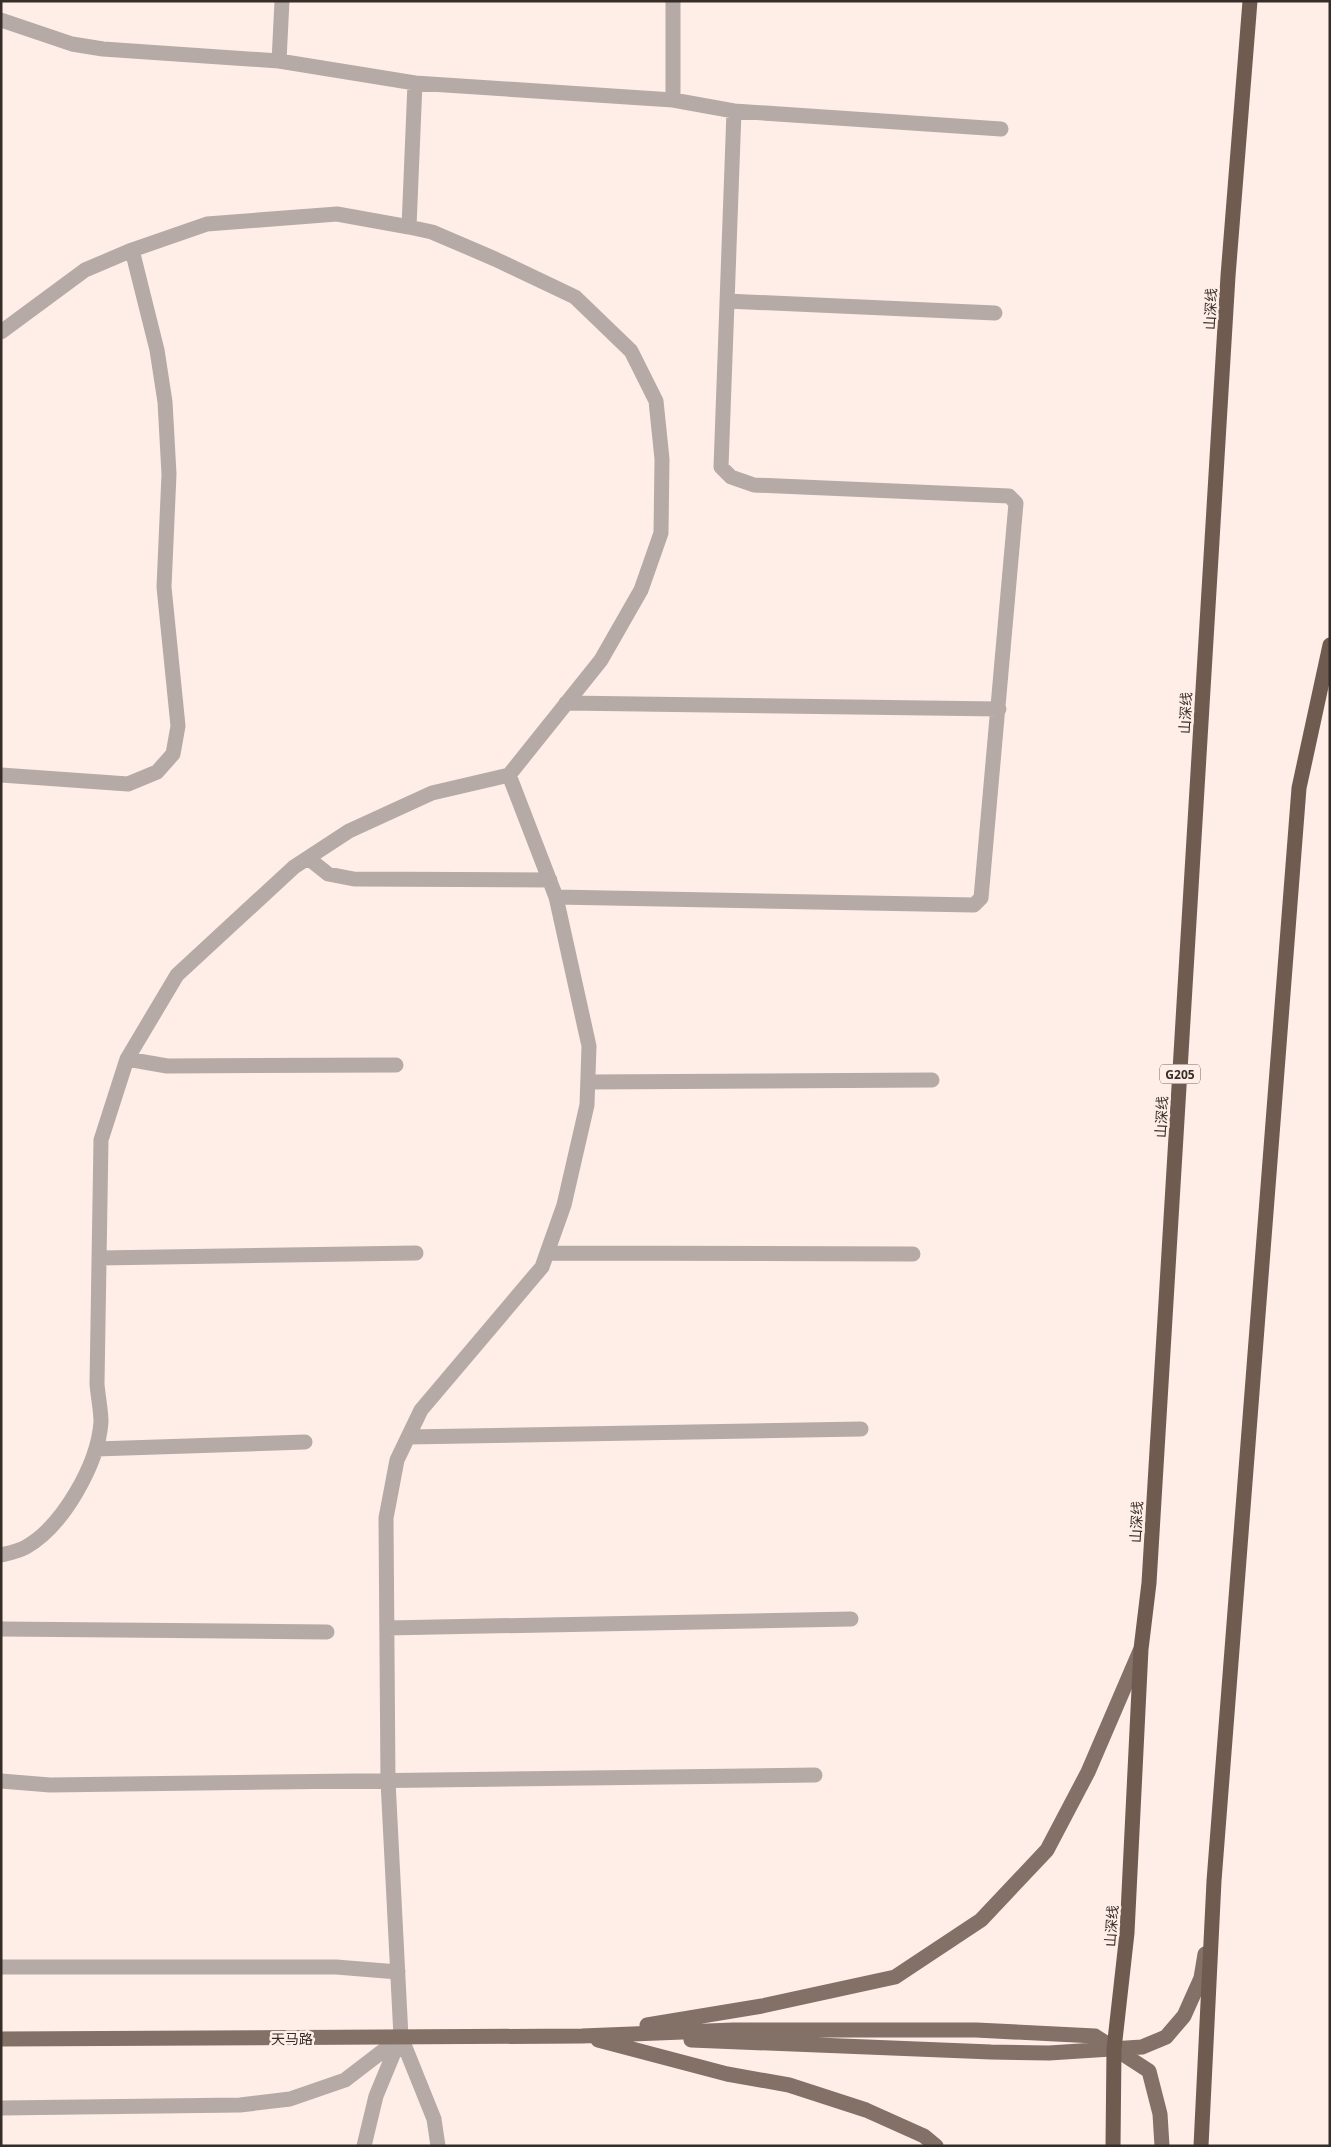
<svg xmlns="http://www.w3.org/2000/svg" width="1331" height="2147" font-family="'Noto Sans','Noto Sans SC',sans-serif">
<rect width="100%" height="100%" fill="#feeee7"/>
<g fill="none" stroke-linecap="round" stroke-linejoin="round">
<!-- minor -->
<path stroke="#b6aaa6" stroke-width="15" d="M 673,1 L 673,100
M 1,20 L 72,44 L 103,49 L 279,61 L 415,83 L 673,100 L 734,111 L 1001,129
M 279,61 L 282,1
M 409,227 L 415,83
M 727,301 L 995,313
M 1,332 L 85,270 L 132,250 L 207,224 L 337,214 L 409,227 L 432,232 L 495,259 L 575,297 L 631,351 L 656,401 L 662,459 L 661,533 L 641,590 L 601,660 L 509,775 L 432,793 L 349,831 L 294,867 L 177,975 L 127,1059 L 101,1140 L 97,1384 C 98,1397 101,1410 101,1422 C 98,1464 63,1526 26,1547 C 19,1551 9,1553 1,1555
M 566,703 L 999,709
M 1,775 L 128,784 L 157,772 L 173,754 L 178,726 L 164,587 L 169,474 L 165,402 L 157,350 L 132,250
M 308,858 L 328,874 L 354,879 L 550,880
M 556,897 L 974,905 L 981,898 L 1016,503 L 1009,496 L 754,485 L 731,477 L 721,467 L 734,111
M 127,1059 L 167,1066 L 396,1065
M 588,1082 L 932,1080
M 547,1253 L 913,1254
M 99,1258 L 416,1253
M 408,1437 L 861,1429
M 96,1449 L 305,1442
M 387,1628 L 851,1619
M 1,1629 L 327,1632
M 1,1781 L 50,1785 L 815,1775
M 1,1967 L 336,1967 L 398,1972
M 1,2108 L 240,2105 L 290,2099 L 345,2080 L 401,2037
M 364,2146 L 376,2096 L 400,2038
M 438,2146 L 434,2119 L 401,2037 L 388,1781 L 386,1518 L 397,1460 L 421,1410 L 542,1267 L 564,1205 L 587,1105 L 589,1046 L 556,897 L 509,775"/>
<!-- major -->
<path stroke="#837067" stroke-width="15" d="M 647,2025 L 762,2006 L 895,1977 L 981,1920 L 1047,1850 L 1088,1772 L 1140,1651
M 1,2039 L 582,2036 L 733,2030 L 976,2030 L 1095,2036 L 1149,2071 L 1160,2114 L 1162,2146
M 598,2040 L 727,2074 L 789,2085 L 866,2110 L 924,2136 L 936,2146
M 691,2040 L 991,2052 L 1049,2053 L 1142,2047 L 1166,2037 L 1184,2016 L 1201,1978 L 1205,1954"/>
<!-- highway -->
<path stroke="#705b51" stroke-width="15" d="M 1113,2146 L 1114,2049 L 1127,1933 L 1141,1649 L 1149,1583 L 1228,276 L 1250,1
M 1201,2146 L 1214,1881 L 1299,788 L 1330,645"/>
</g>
<g text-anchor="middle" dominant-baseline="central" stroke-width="5" stroke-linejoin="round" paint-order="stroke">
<!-- shield labels -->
<rect fill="#feeee7" stroke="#726761" stroke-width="1" x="1160" y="1064.5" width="40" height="19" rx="4"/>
<g font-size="12" font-weight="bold" fill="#362d28">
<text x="1180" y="1074">G205</text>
</g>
<!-- street labels -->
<g font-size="14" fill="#362d28" stroke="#feeee7">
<text transform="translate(1210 309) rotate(-87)">山深线</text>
<text transform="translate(1185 713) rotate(-87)">山深线</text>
<text transform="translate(1161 1117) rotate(-87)">山深线</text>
<text transform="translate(1136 1522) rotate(-87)">山深线</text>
<text transform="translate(1111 1926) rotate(-86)">山深线</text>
<text x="292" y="2038">天马路</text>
</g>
</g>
<!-- border -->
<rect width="1331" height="2147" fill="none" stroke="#362d28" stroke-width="5"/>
</svg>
